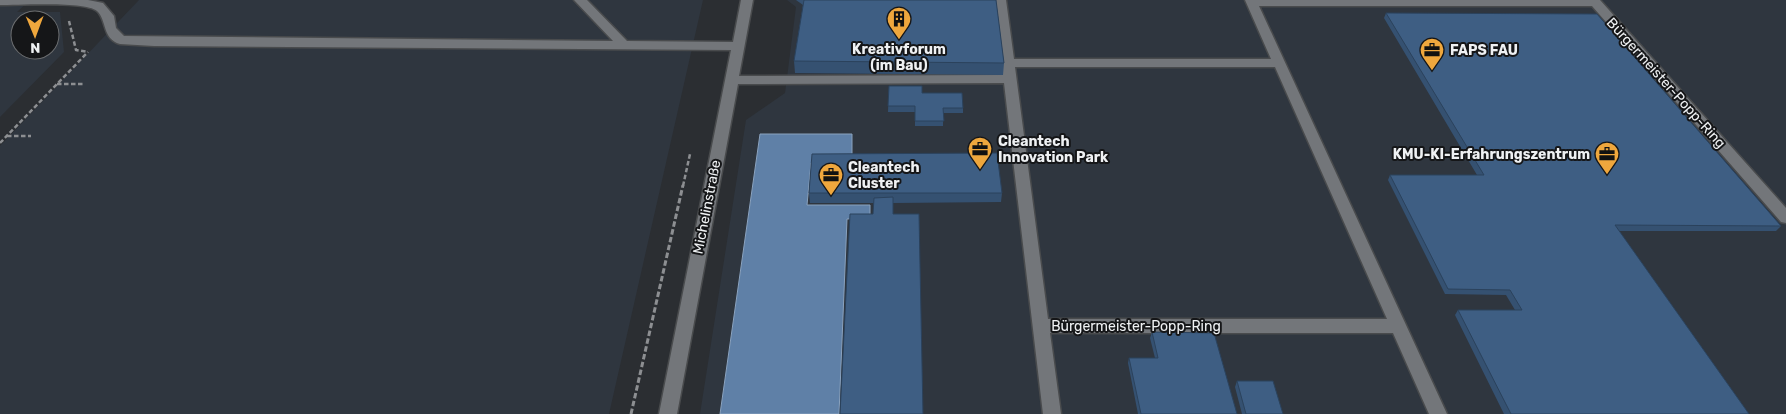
<svg xmlns="http://www.w3.org/2000/svg" width="1786" height="414" font-family="Rubik,sans-serif">
<rect width="100%" height="100%" fill="#2b2e32"/>
<!-- built -->
<path fill="#2f363f" fill-rule="evenodd" d="M 0,0 L 30,0 L 17,12 L 60,12 L 64,52 L 0,117 ZM 20,20 L 50,20 L 50,50 L 20,50 Z
M 139,0 L 703,0 L 609,414 L 0,414 L 0,146 Z
M 787,0 L 1786,0 L 1786,414 L 700,414 L 746,120 L 785,93 L 796,7 Z"/>
<!-- water -->
<path fill="#5f80a7" stroke="#8aa2be" d="M 760,134 L 852,134 L 852,162 L 811,163 L 807,205 L 870,205 L 870,218 L 847,219 L 839,414 L 720,414 Z"/>
<g fill="none" stroke-linecap="round" stroke-linejoin="round">
<defs>
<path id="minor" d="M 0,0 L 88,0 L 103,3 L 114,16 L 116,28 L 124,36 L 613,41 L 574,0 L 587,0 L 627,41 L 733,42 L 741,0 L 753,0 L 739,76 L 1003,75 L 994,0 L 1006,0 L 1014,59 L 1271,59 L 1245,0 L 1600,0 L 1786,208 L 1786,223 L 1781,222 L 1592,6 L 1259,6 L 1447,414 L 1429,414 L 1393,333 L 1050,333 L 1061,414 L 1043,414 L 1004,83 L 738,84 L 677,414 L 659,414 L 731,50 L 154,46 L 120,44 C 102,39 107,20 97,11 C 86,1 18,5 0,5 ZM 1015,67 L 1275,67 L 1387,319 L 1048,319 Z"/>
</defs>
<!-- minor casing -->
<use href="#minor" stroke="#494b4d" stroke-width="3"/>
<!-- path-far1 -->
<path stroke="#8d8f92" stroke-width="2.5" stroke-dasharray="4.5 2.5" stroke-linecap="butt" d="M 69,21 L 76,50 L 88,52
M 57,84 L 84,84
M 7,136 L 31,136
M 0,143 L 88,52
M 683,186 L 690,154"/>
<!-- path -->
<path stroke="#8d8f92" stroke-width="3" stroke-dasharray="5.5 2.5" stroke-linecap="butt" d="M 631,414 L 683,185"/>
<!-- minor -->
<use href="#minor" fill="#73767a" fill-rule="evenodd"/>
</g>
<!-- wall -->
<path fill="#355171" d="M 796,0 L 996,0 L 1004,63 L 1003,75 L 795,73 L 794,61 L 803,5 Z
M 1386,13 L 1781,226 L 1776,231 L 1619,231 L 1749,414 L 1504,414 L 1455,315 L 1458,310 L 1515,310 L 1506,295 L 1445,294 L 1388,180 L 1390,175 L 1477,175 L 1384,18 Z
M 889,86 L 922,93 L 963,108 L 963,113 L 943,113 L 943,126 L 915,126 L 915,112 L 888,112 Z
M 809,193 L 1002,193 L 1001,202 L 893,203 L 893,214 L 873,214 L 874,203 L 810,203 Z
M 1152,332 L 1237,414 L 1138,414 L 1128,363 L 1129,358 L 1155,358 L 1150,338 Z
M 1237,381 L 1283,414 L 1242,414 L 1235,387 Z"/>
<!-- building -->
<path fill="#3e5e83" stroke="#2b425c" d="M 804,0 L 996,0 L 1004,63 L 794,61 Z
M 1386,13 L 1597,14 L 1781,226 L 1615,225 L 1749,414 L 1511,414 L 1458,310 L 1522,310 L 1510,290 L 1448,289 L 1390,175 L 1484,175 Z
M 889,86 L 922,86 L 922,93 L 962,93 L 963,108 L 943,108 L 944,121 L 915,121 L 915,106 L 888,106 Z
M 997,153 L 1002,193 L 809,193 L 812,154 Z
M 893,197 L 893,214 L 919,214 L 923,414 L 840,414 L 850,214 L 873,214 L 874,198 Z
M 1152,332 L 1214,333 L 1237,414 L 1141,414 L 1129,358 L 1158,358 Z
M 1237,381 L 1273,381 L 1283,414 L 1246,414 Z"/>
<!-- icons -->
<defs>
<symbol id="building-pin" viewBox="-11 -11 22 30"><path d="M0 17L-7.5 6A9.5 9.5 0 1 1 7.5 6Z" fill="#efa73d" stroke="#151618"/><path d="M-4-6H4V6H1V3H-1V6H-4ZM-2.5-4.3h1.7v1.8h-1.7ZM.8-4.3h1.7v1.8H.8ZM-2.5-1h1.7V.8h-1.7ZM.8-1h1.7V.8H.8Z" fill="#111"/></symbol>
<symbol id="office-pin" viewBox="-11 -11 22 30"><path d="M0 17L-7.5 6A9.5 9.5 0 1 1 7.5 6Z" fill="#efa73d" stroke="#151618"/><path d="M-6-3h4V-5.5h4V-3h4V5H-6ZM-1-4.5V-3h2v-1.5ZM-6 0V1H6V0Z" fill="#111"/></symbol>
</defs>
<g fill-rule="evenodd">
<use href="#building-pin" x="885" y="5" width="28" height="38"/>
<use href="#office-pin" x="1418" y="36" width="28" height="38"/>
<use href="#office-pin" x="966" y="135" width="28" height="38"/>
<use href="#office-pin" x="1593" y="140" width="28" height="38"/>
<use href="#office-pin" x="817" y="161" width="28" height="38"/>
</g>
<g text-anchor="middle" dominant-baseline="central" stroke-width="4" stroke-linejoin="round" paint-order="stroke">
<!-- poi labels -->
<g font-size="14" font-weight="bold" fill="#eff1f3" stroke="#151618" text-anchor="start">
<text x="899" y="49" text-anchor="middle">Kreativforum<tspan x="899" dy="16">(im Bau)</tspan></text>
<text x="1450" y="50">FAPS FAU</text>
<text x="998" y="141">Cleantech<tspan x="998" dy="16">Innovation Park</tspan></text>
<text x="1590" y="154" text-anchor="end">KMU-KI-Erfahrungszentrum</text>
<text x="848" y="167">Cleantech<tspan x="848" dy="16">Cluster</tspan></text>
</g>
<!-- street labels -->
<g font-size="14" fill="#eff1f3" stroke="#151618">
<text transform="translate(1666 83) rotate(48)">Bürgermeister-Popp-Ring</text>
<text transform="translate(707 207) rotate(-79)">Michelinstraße</text>
<text x="1136" y="326">Bürgermeister-Popp-Ring</text>
</g>
</g>
<!-- north arrow -->
<g transform="translate(35 35) rotate(179)"><circle r="24" fill="#151618" stroke="#6c6e70"/>
<path d="M0-4L9 19L0 12L-9 19Z" fill="#efa73d"/>
<text y="-8" font-size="14" font-weight="bold" text-anchor="middle" fill="#eff1f3">N</text>
</g>
</svg>
